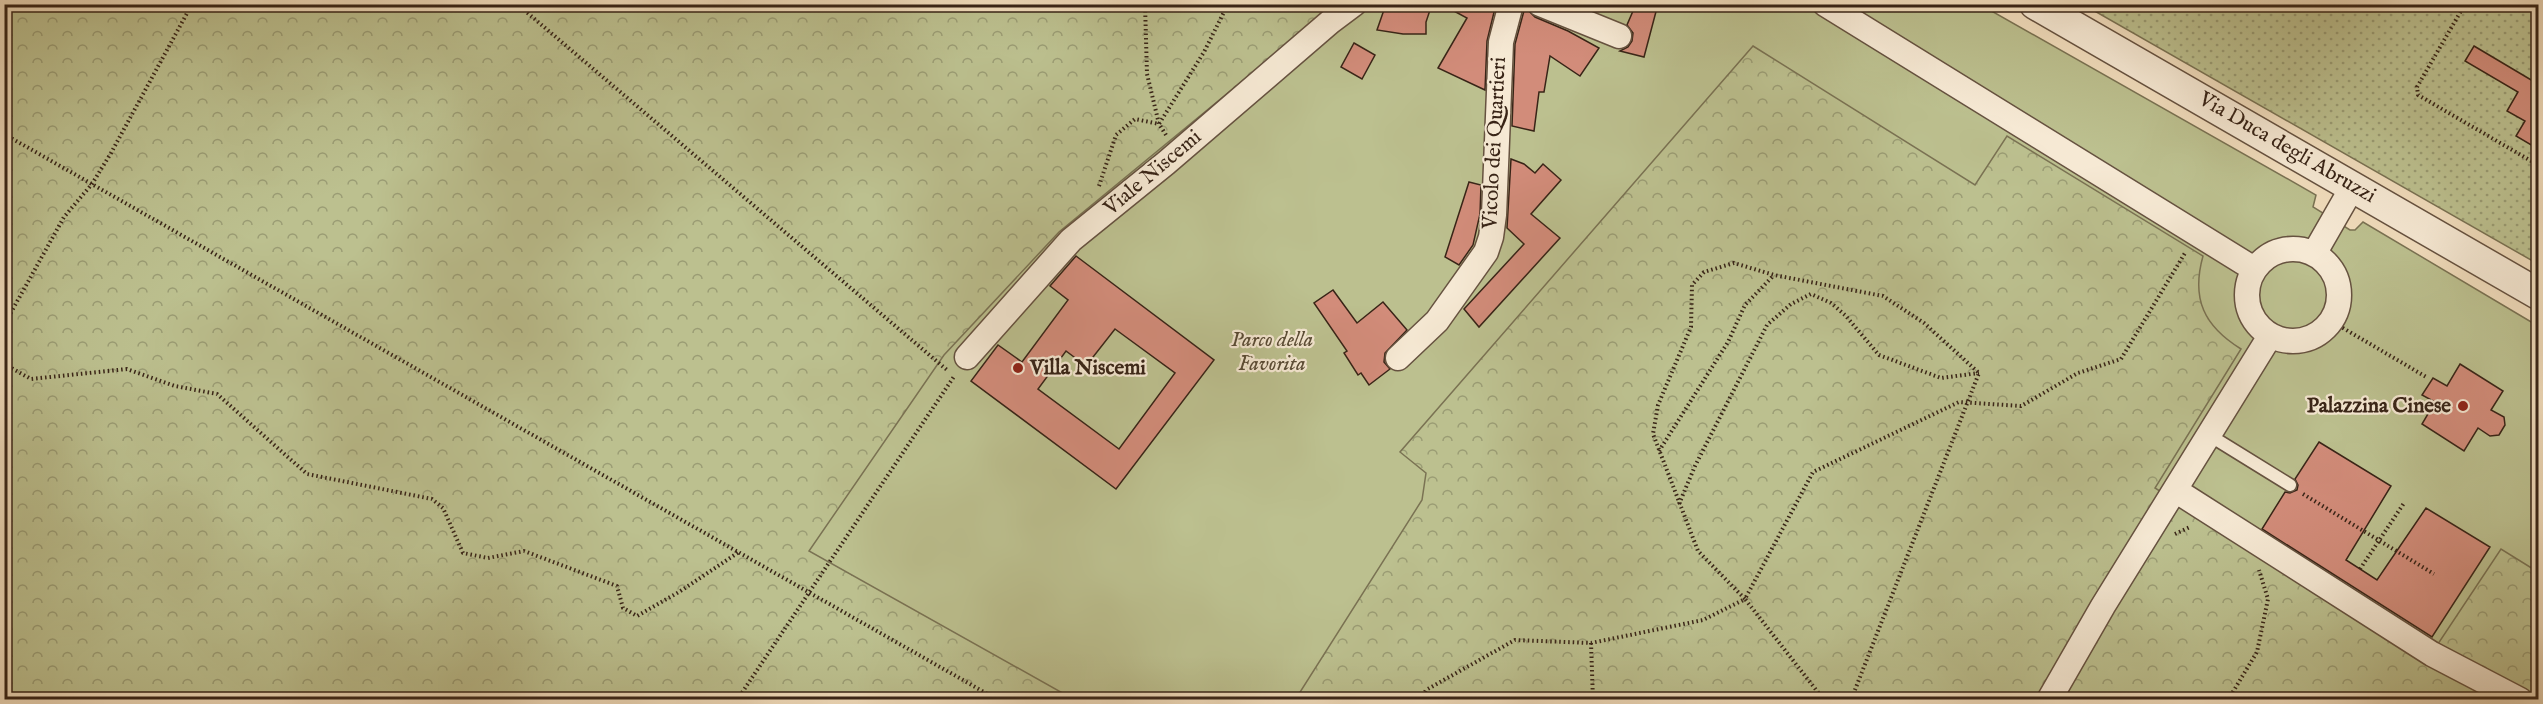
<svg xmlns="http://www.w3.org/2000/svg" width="2543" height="704" font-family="'IM FELL English',serif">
<defs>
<pattern id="forest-crowns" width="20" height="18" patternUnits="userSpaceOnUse" patternTransform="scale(1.5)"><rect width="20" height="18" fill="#bcc08f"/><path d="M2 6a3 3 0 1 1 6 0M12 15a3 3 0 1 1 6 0" fill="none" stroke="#9a9c74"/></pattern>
<pattern id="garden-dots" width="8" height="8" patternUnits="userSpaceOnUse" patternTransform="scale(1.5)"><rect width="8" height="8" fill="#bcc08f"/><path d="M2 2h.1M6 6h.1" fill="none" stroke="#9a9c74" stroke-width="1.8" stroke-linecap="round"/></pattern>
</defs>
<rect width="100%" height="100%" fill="#f1ddbd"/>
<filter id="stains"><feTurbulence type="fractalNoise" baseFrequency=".00333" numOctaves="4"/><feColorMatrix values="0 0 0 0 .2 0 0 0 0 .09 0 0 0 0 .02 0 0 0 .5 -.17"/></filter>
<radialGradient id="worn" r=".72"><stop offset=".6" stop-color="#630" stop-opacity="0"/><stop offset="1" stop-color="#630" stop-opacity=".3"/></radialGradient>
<!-- green -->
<path fill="#bcc08f" stroke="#7a7253" stroke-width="1.5" d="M 4,5 L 1981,5 L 2316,195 L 2313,207 L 2350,230 L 2355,230 L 2363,222 L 2538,326 L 2538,699 L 5,699 Z"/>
<!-- forest -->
<path fill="url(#forest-crowns)" stroke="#7a7253" stroke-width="1.5" d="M 4,5 L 1335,5 L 1059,232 L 944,355 L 809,551 L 1075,700 L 5,699 Z
M 1753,46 L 1975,185 L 2007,136 L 2203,256 C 2191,299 2204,326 2241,349 L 2155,488 L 2426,662 L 2501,549 L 2538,572 L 2538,699 L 1295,700 L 1422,500 L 1426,473 L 1400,452 Z"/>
<!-- garden -->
<path fill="url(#garden-dots)" stroke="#7a7253" stroke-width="1.5" d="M 2084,5 L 2538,5 L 2538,264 Z"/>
<!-- building -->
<path fill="#d28c7a" stroke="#382417" stroke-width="1.5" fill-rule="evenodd" d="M 1386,4 L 1432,4 L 1426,22 L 1426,34 L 1403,34 L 1377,30 Z
M 1441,4 L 1496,4 L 1487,41 L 1485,90 L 1438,68 L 1467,18 Z
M 1636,4 L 1658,4 L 1644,57 L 1620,51 L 1628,47 L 1632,41 L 1633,33 L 1627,25 Z
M 1525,7 L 1535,17 L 1568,31 L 1599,48 L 1580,76 L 1550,56 L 1544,92 L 1539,92 L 1534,131 L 1512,126 L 1515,44 Z
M 1354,43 L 1375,55 L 1362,79 L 1341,67 Z
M 2474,46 L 2538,84 L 2538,149 L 2516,136 L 2525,121 L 2507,111 L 2518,92 L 2465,61 Z
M 1511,159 L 1524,164 L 1535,173 L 1543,164 L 1561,180 L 1531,214 L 1560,238 L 1479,327 L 1464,309 L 1524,244 L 1507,228 Z
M 1469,182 L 1481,185 L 1480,214 L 1473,245 L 1459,265 L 1445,257 Z
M 1076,256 L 1214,360 L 1116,489 L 971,381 L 998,345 L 1022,362 L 1068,300 L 1050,286 ZM 1115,329 L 1175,373 L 1119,449 L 1038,389 L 1066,351 L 1086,366 Z
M 1333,290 L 1357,323 L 1383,302 L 1407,330 L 1385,353 L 1384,362 L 1390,369 L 1369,385 L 1361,373 L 1358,375 L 1344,353 L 1347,351 L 1314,303 Z
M 2460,364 L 2503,391 L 2491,410 L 2504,417 L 2505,425 L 2499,435 L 2490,436 L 2478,428 L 2464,451 L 2422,424 L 2435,402 L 2422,395 L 2433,378 L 2447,386 Z
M 2319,442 L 2391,486 L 2346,560 L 2377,580 L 2426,508 L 2490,547 L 2432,637 L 2262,529 L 2285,492 L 2290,493 L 2297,490 L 2298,485 L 2295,479 Z"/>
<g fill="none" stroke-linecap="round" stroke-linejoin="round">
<defs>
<path id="service" d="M 2209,435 L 2290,485"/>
<path id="minor" d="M 1540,4 L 1619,36
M 1825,4 L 2254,269
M2247 295a46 46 0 1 1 92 0a46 46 0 1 1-92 0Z
M 2314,254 L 2353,186
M 967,357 L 1071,240 L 1166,163 L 1330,22 L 1354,4
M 1398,358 L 1437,321 L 1486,252 L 1491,237 L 1494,215 L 1501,42 L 1511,4
M 2175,490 L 2432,654 L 2520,700
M 2049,700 L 2103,606 L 2270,336"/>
<path id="tertiary" d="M 2035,4 L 2538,294"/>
</defs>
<!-- service casing -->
<use href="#service" stroke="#665240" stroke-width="15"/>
<!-- minor casing -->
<use href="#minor" stroke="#665240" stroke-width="27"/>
<!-- tertiary casing -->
<use href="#tertiary" stroke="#665240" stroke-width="33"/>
<!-- path -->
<path stroke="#382417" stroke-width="4" stroke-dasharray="1.5 3" stroke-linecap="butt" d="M 517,4 L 947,370
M 2465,4 L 2417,87 L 2418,95 L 2538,165
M 4,134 L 998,700
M 1166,135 L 1159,124 L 1204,52 L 1228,4
M 1099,186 L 1116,135 L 1135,119 L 1159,124 L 1147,74 L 1145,4
M 2331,321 L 2428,378
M 4,325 L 64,217 L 92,184 L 111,153 L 192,4
M 4,364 L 31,379 L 127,369 L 175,386 L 217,394 L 307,474 L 432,499 L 443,508 L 463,553 L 488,558 L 524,551 L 617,586 L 623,608 L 637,616 L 679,592 L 739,552
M 1659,451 L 1728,342 L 1745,305 L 1774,275
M 2303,494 L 2434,574
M 1679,504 L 1695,466 L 1767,325 L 1791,304 L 1811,294 L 1831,303 L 1845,315 L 1879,355 L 1941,378 L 1979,373
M 2175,534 L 2190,527
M 2360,569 L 2404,503
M 1591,643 L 1593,700
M 737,700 L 955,375
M 1421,700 L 1426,690 L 1515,640 L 1591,643 L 1703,620 L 1745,599 L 1698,551 L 1653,434 L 1658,405 L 1691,327 L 1692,285 L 1704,272 L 1734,263 L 1774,275 L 1883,296 L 1924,323 L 1979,373 L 1851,700
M 1824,700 L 1745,599 L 1813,472 L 1959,402 L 2021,406 L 2078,373 L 2121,359 L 2185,253
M 2228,700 L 2257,652 L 2268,599 L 2259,570"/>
<!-- service -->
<use href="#service" stroke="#f6e9d4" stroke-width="12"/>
<!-- minor -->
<use href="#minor" stroke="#f6e9d4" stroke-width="24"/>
<!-- tertiary -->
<use href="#tertiary" stroke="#f6e9d4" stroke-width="30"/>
</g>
<!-- markers -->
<g fill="#8f2418" stroke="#f6e9d4" stroke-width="2">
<circle cx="1018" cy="368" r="6"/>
<circle cx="2463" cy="406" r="6"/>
</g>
<g text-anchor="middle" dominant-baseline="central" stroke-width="4.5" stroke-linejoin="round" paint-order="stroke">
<!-- street labels -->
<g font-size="21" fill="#382417" stroke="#f6e9d4">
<text transform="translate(1495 143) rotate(-87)">Vicolo dei Quartieri</text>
<text transform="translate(2287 148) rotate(30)">Via Duca degli Abruzzi</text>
<text transform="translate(1153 173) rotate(-40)">Viale Niscemi</text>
</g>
<!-- park labels -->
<g font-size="21" font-style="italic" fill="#594b35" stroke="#f6e9d4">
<text x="1272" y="340">Parco della<tspan x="1272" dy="24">Favorita</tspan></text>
</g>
<!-- poi labels -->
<g font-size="21" font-weight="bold" fill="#382417" stroke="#f6e9d4" text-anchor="start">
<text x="1030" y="368">Villa Niscemi</text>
<text x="2451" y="406" text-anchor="end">Palazzina Cinese</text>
</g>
</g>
<!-- margin -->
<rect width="2543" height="704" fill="none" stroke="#f1ddbd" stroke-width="24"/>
<rect x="6" y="6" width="2531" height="692" fill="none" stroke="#382417" stroke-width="3"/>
<rect x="12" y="12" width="2519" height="680" fill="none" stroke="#382417" stroke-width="1.5"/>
<rect width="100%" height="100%" filter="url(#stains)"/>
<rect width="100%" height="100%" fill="url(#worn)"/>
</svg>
